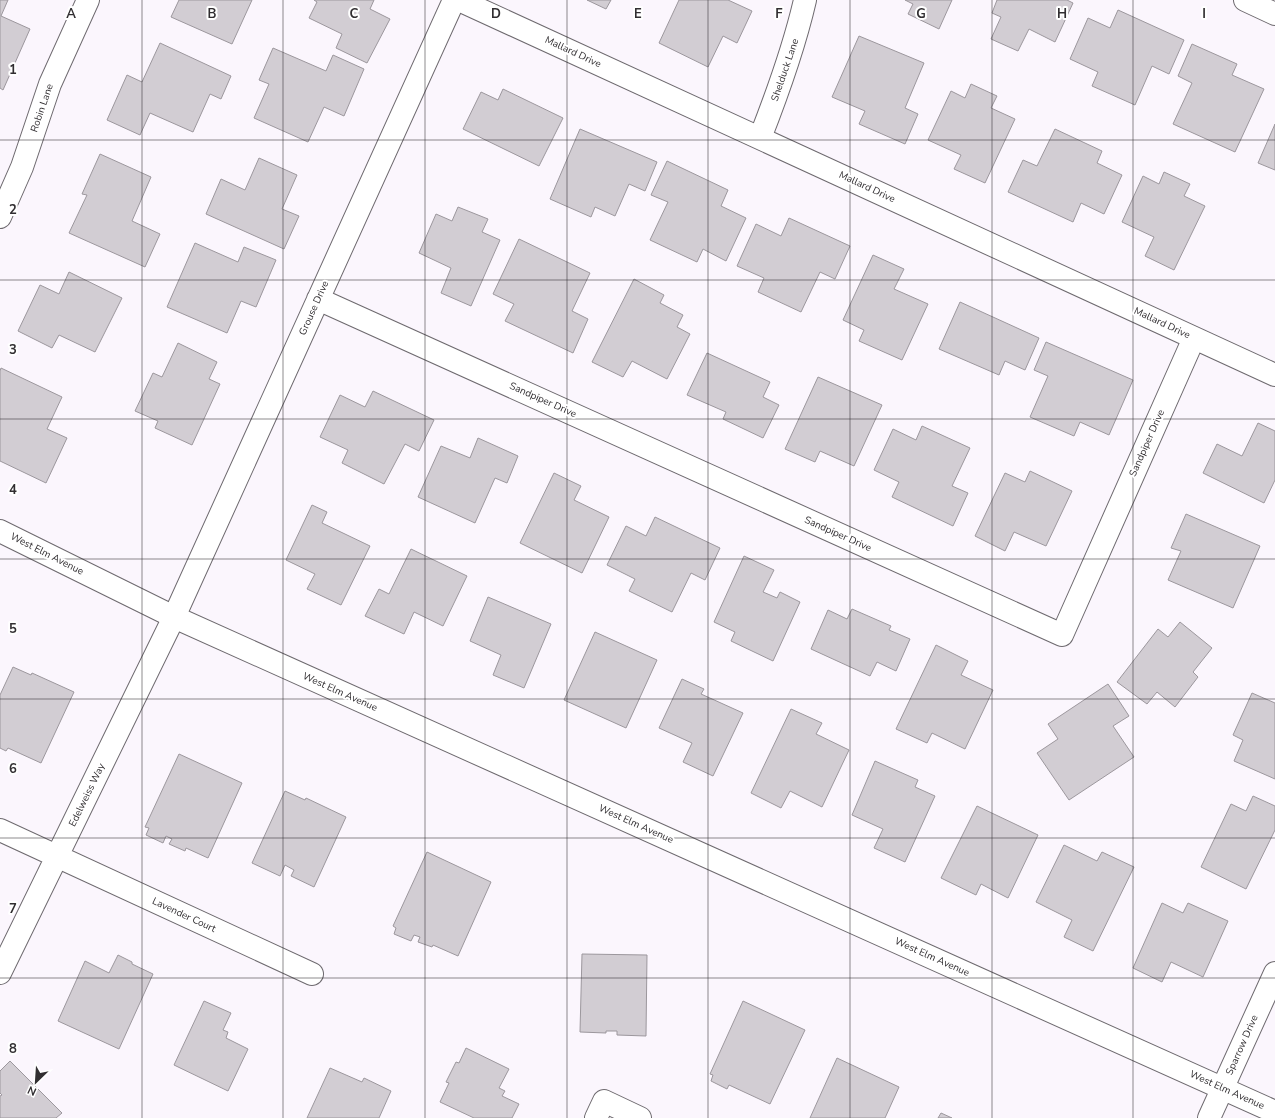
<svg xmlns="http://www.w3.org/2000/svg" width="1275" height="1118" font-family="'Nunito Sans',sans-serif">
<rect width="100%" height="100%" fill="#fbf6fd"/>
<!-- building -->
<path fill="#d2cdd3" stroke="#9c979d" d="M 0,0 L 8,0 L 1,16 L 30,29 L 3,90 L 0,88 Z
M 179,0 L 252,0 L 232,44 L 171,17 Z
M 314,0 L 374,0 L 370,9 L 390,19 L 367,63 L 336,48 L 342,34 L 309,18 L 317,2 Z
M 587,0 L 611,0 L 606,9 Z
M 679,0 L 728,0 L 752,11 L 737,43 L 723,36 L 708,67 L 659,43 Z
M 905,0 L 952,0 L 939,29 L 908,14 L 913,4 Z
M 997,0 L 1067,0 L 1073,3 L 1055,42 L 1029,29 L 1018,51 L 991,39 L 1001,17 L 992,13 Z
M 1118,10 L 1184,40 L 1169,74 L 1152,66 L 1135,105 L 1092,86 L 1098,72 L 1070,59 L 1088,18 L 1110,28 Z
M 859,36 L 924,63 L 905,108 L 918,114 L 905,144 L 859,124 L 865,111 L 832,97 Z
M 160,43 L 231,76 L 221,99 L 210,94 L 193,132 L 150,113 L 140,135 L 107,120 L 127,75 L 142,82 Z
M 1192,44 L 1237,64 L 1232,75 L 1264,89 L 1235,152 L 1173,124 L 1192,83 L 1178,76 Z
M 273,48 L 326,71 L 333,55 L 364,69 L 344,116 L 324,107 L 308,142 L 254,118 L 269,84 L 259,80 Z
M 971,84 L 997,96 L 991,108 L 1015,119 L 985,183 L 954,169 L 961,155 L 928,140 L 951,91 L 965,98 Z
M 503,89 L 563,118 L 539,166 L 463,129 L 481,92 L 498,100 Z
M 1275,124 L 1275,170 L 1258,163 Z
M 580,129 L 657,162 L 645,191 L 629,184 L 615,216 L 595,207 L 591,217 L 550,199 Z
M 1055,129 L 1102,151 L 1097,163 L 1122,175 L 1104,214 L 1081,203 L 1073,222 L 1008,192 L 1023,160 L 1037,166 Z
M 100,154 L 151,177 L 132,221 L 160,234 L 145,267 L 69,233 L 87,195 L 82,194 Z
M 259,158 L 297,175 L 282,209 L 299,216 L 284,249 L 206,214 L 221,179 L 245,190 Z
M 667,161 L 728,190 L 721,206 L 746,218 L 726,261 L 703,249 L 697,262 L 650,240 L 668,202 L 651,195 Z
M 1164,172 L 1190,184 L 1184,196 L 1205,206 L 1174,270 L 1145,256 L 1154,237 L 1122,222 L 1143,176 L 1159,184 Z
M 458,207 L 488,219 L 482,232 L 500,240 L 471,306 L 441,293 L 451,268 L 419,253 L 436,214 L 452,221 Z
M 789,218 L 850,246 L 835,279 L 820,272 L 801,312 L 758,292 L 764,278 L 737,266 L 756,224 L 781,236 Z
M 519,239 L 590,273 L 572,311 L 588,319 L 573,353 L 505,321 L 514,304 L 493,294 Z
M 195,243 L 238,262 L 244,247 L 276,260 L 256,307 L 241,301 L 227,333 L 167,307 Z
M 873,255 L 904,269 L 894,289 L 928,304 L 902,360 L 859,341 L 864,330 L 843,320 Z
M 69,272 L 122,298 L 95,352 L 59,335 L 52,348 L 18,331 L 40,285 L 59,294 Z
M 634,279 L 664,295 L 660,303 L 683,315 L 677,327 L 690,334 L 667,379 L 632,361 L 623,377 L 592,362 Z
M 960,302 L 1039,338 L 1025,370 L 1005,361 L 999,375 L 939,349 Z
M 1046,342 L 1133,380 L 1109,435 L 1080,422 L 1074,436 L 1030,417 L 1048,376 L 1034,370 Z
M 178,343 L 217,362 L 209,379 L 220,384 L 192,445 L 155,428 L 158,421 L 135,411 L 153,373 L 162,377 Z
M 707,353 L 770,382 L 763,397 L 779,405 L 763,438 L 723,419 L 726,412 L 687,395 Z
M 1,368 L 62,397 L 47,429 L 67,438 L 46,483 L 0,461 L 0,371 Z
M 818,377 L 882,405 L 854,466 L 820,451 L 815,462 L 785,449 Z
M 373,391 L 434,420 L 419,451 L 405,444 L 384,484 L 342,463 L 348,450 L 320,437 L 340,395 L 365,407 Z
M 1258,423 L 1275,431 L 1275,480 L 1264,503 L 1203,473 L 1217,444 L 1242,456 Z
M 922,426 L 970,448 L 952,486 L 968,493 L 953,526 L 892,497 L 899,482 L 874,470 L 893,429 L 916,440 Z
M 478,438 L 518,456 L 507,483 L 495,478 L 475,523 L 418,497 L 441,446 L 470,458 Z
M 1030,471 L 1072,491 L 1046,546 L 1014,532 L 1005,551 L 975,536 L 1005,473 L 1025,482 Z
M 554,473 L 581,486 L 574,500 L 609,517 L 582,573 L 520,543 Z
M 312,505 L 327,512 L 322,523 L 370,546 L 341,605 L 307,589 L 315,574 L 286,560 Z
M 1186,514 L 1260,546 L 1233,608 L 1168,580 L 1181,551 L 1171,548 Z
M 655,517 L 720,548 L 705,580 L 691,573 L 672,612 L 629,591 L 635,579 L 607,565 L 626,526 L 646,536 Z
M 411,549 L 467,576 L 443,626 L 414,612 L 404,634 L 365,616 L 379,589 L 389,594 Z
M 744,556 L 774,570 L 763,592 L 777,598 L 780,592 L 800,602 L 773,661 L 731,641 L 735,632 L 714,622 Z
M 488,597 L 551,624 L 524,688 L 493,675 L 501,655 L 470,641 Z
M 852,609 L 891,626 L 889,630 L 910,639 L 896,671 L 877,662 L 870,676 L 811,649 L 828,610 L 847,619 Z
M 1180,622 L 1212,648 L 1193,672 L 1198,677 L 1175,707 L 1157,692 L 1147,704 L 1117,682 L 1158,629 L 1168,637 Z
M 595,632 L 657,660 L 626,728 L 564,700 Z
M 936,645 L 968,661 L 961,675 L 993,690 L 965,749 L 932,733 L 927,743 L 896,729 Z
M 13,667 L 31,675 L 32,673 L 74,692 L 41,763 L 8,748 L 6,751 L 0,748 L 0,695 Z
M 682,679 L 704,689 L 701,694 L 743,713 L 713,776 L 683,762 L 692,743 L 659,728 Z
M 1108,684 L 1129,716 L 1113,726 L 1134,757 L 1069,800 L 1037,753 L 1058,739 L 1048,724 Z
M 1252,693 L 1275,703 L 1275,779 L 1234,761 L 1243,740 L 1233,735 Z
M 791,709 L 822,723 L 816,734 L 849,750 L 822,807 L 790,791 L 781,808 L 751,793 Z
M 179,754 L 242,783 L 208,858 L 186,848 L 185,851 L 169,844 L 172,839 L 166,836 L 163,843 L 146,835 L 149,828 L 145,827 Z
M 875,761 L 918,780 L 915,787 L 935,796 L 905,862 L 874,848 L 883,829 L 852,815 Z
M 285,791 L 305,800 L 306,798 L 346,817 L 314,887 L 291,876 L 294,870 L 285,865 L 280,876 L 252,863 Z
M 1253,796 L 1275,806 L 1275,830 L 1246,889 L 1201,867 L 1231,804 L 1246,811 Z
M 977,806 L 1038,835 L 1008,898 L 981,884 L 976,895 L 941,878 Z
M 1064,845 L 1097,861 L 1102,852 L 1134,867 L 1093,951 L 1064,937 L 1072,920 L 1036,902 Z
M 427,852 L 491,882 L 458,956 L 433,945 L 432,947 L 418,942 L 420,937 L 414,935 L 411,941 L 394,934 L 396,928 L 393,926 Z
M 1162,903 L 1183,913 L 1188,903 L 1228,921 L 1203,977 L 1171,962 L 1162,982 L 1133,968 Z
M 582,954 L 647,955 L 646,1036 L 617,1035 L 617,1031 L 606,1031 L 606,1033 L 580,1032 Z
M 118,955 L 132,962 L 132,964 L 153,974 L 119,1049 L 58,1021 L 85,961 L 109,973 Z
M 204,1001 L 231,1013 L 223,1030 L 228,1032 L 226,1038 L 248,1049 L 228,1091 L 174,1065 Z
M 743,1001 L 805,1030 L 770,1104 L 729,1085 L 727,1089 L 711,1081 L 713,1075 L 710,1074 Z
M 466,1048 L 509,1069 L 499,1088 L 505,1091 L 502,1096 L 519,1104 L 512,1118 L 474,1118 L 440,1102 L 449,1083 L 446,1082 L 456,1062 L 459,1063 Z
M 837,1058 L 899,1087 L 885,1118 L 810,1118 Z
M 10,1061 L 62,1113 L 56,1118 L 0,1118 L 0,1096 L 2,1095 L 0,1093 L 0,1071 Z
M 330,1068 L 362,1082 L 364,1078 L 391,1091 L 379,1118 L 307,1118 Z
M 941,1113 L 952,1118 L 938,1118 Z"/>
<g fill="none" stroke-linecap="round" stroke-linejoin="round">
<defs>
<path id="minor" d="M 459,0 L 1275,375
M 1245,0 L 1275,14
M 760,138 C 778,92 794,48 805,0
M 0,217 L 22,167 L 50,84 L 88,0
M 318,299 L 1062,635 L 1194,338
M 0,830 L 312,974
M 0,973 L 174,617 L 454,0
M 596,1118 L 604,1101 L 640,1118
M 1209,1118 L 1275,973"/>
<path id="tertiary" d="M 0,531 L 174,617 L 1275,1112"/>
</defs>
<!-- minor casing -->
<use href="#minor" stroke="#6e6a6f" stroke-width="24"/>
<!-- tertiary casing -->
<use href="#tertiary" stroke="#6e6a6f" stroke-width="24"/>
<!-- minor -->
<use href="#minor" stroke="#fff" stroke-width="22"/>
<!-- tertiary -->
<use href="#tertiary" stroke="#fff" stroke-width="22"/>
</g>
<!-- grid -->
<path fill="none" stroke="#312e31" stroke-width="1" stroke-opacity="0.55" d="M 142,0 L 142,1118M 283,0 L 283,1118M 425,0 L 425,1118M 567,0 L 567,1118M 708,0 L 708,1118M 850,0 L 850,1118M 992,0 L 992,1118M 1133,0 L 1133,1118M 0,140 L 1275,140M 0,280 L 1275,280M 0,419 L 1275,419M 0,559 L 1275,559M 0,699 L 1275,699M 0,838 L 1275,838M 0,978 L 1275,978"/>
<g text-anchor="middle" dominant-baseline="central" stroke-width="4" stroke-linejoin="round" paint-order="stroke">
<!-- street labels -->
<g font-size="10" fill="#312e31" stroke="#fff">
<text transform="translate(573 52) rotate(25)">Mallard Drive</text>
<text transform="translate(785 70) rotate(-71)">Shelduck Lane</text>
<text transform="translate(42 108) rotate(-71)">Robin Lane</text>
<text transform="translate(867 187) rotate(25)">Mallard Drive</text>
<text transform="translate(314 308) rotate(-66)">Grouse Drive</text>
<text transform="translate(1162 323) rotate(25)">Mallard Drive</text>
<text transform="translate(543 400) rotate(24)">Sandpiper Drive</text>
<text transform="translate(1147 443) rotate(-66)">Sandpiper Drive</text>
<text transform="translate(838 534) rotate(24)">Sandpiper Drive</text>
<text transform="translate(47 554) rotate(27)">West Elm Avenue</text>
<text transform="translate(340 692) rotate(24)">West Elm Avenue</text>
<text transform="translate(87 795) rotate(-64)">Edelweiss Way</text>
<text transform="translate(636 824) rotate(24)">West Elm Avenue</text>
<text transform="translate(184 915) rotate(25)">Lavender Court</text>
<text transform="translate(932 957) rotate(24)">West Elm Avenue</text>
<text transform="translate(1242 1045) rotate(-66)">Sparrow Drive</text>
<text transform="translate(1227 1090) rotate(24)">West Elm Avenue</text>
</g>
</g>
<g font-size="13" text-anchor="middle" font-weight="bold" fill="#312e31" stroke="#fff" stroke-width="4" stroke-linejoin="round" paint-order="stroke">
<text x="71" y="18">A</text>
<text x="212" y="18">B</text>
<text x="354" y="18">C</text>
<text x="496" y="18">D</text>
<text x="638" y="18">E</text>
<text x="779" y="18">F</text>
<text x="921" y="18">G</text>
<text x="1062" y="18">H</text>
<text x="1204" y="18">I</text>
<text x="13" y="74">1</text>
<text x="13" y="214">2</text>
<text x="13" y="354">3</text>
<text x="13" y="494">4</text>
<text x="13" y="633">5</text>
<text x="13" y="773">6</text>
<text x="13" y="913">7</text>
<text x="13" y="1053">8</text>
</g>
<!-- north arrow -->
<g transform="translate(36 1082) rotate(205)" stroke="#ffffff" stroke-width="3" paint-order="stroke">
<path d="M0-3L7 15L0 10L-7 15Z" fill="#312e31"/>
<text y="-6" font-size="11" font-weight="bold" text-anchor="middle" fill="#312e31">N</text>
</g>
</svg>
